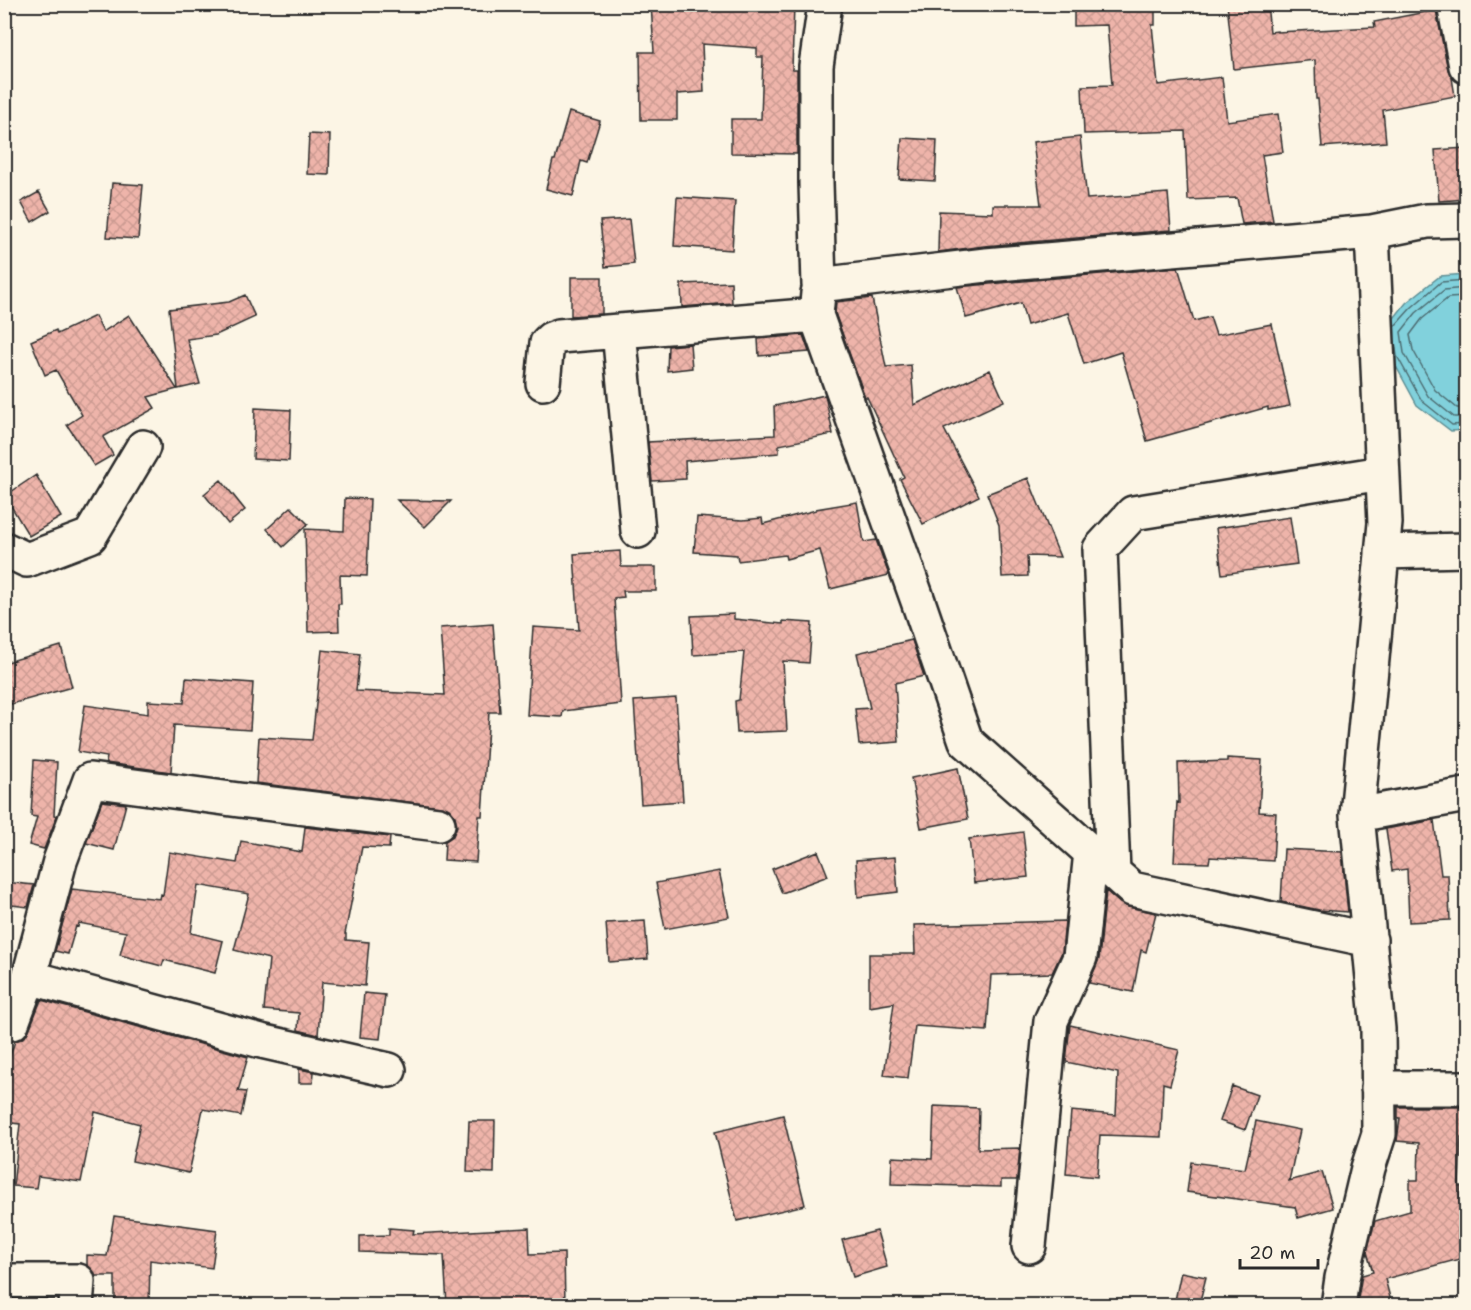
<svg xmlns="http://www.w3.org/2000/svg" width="1471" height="1310" font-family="'Shantell Sans',sans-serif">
<defs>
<pattern id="building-cross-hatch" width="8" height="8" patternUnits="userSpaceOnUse" patternTransform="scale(1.5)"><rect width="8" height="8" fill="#eeb4aa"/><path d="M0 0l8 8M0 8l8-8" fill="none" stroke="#cc9b92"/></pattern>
</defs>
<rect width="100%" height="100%" fill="#fcf5e5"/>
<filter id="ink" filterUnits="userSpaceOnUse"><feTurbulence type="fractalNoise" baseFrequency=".0167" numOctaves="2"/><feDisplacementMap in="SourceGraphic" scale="12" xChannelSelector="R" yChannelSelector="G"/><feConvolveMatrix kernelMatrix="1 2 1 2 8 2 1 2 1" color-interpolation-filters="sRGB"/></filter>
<g filter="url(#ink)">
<!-- water -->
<path fill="#81d1dc" stroke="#5f8f95" stroke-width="1.5" d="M 1466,274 L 1466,430 L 1451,431 L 1417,405 L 1391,357 L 1387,327 L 1406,303 L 1440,276 Z"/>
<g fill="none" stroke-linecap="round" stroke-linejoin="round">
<!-- shore -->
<path stroke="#4d6d72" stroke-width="1.5" d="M 1466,288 L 1444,290 L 1416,313 L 1401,332 L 1404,353 L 1428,396 L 1454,417 L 1466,417
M 1466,297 L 1448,298 L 1422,319 L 1410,335 L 1413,350 L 1435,390 L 1457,408 L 1466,408
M 1394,327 L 1411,308 L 1441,282 L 1466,280
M 1395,342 L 1397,356 L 1422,401 L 1452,425 L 1466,424"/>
</g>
<!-- building -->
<path fill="url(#building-cross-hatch)" stroke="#2b2b2b" stroke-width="1.5" d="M 651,4 L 794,4 L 792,70 L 797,70 L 797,154 L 731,153 L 731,119 L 761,119 L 763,57 L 757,57 L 757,48 L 702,44 L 704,92 L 677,94 L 677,120 L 641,120 L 640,52 L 654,52 Z
M 1074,4 L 1155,4 L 1155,25 L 1152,25 L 1158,85 L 1222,77 L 1227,121 L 1278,114 L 1283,152 L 1262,155 L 1273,221 L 1242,224 L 1237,198 L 1188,200 L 1185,131 L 1084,134 L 1082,86 L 1112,85 L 1107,25 L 1074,26 Z
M 1227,4 L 1267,4 L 1270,32 L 1277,31 L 1277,32 L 1375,27 L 1374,22 L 1436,10 L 1448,70 L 1452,78 L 1455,96 L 1383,110 L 1386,142 L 1322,147 L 1318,99 L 1316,99 L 1315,60 L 1234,69 Z
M 569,112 L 600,121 L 587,163 L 581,161 L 573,196 L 546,189 L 553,160 L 555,160 Z
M 309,134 L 330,135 L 329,175 L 307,174 Z
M 1080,137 L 1087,199 L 1168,193 L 1171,230 L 984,246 L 938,252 L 939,211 L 993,213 L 993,205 L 1041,205 L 1033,142 Z
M 902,138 L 937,140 L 935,181 L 899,179 Z
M 1467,148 L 1467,199 L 1439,201 L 1435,150 Z
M 112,183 L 143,185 L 138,239 L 107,237 Z
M 39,192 L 50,211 L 32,222 L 21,202 Z
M 677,197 L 735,201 L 732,250 L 674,246 Z
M 629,219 L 634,264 L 605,267 L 600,221 Z
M 1178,267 L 1194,321 L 1210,317 L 1216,335 L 1272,324 L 1290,406 L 1268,410 L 1268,407 L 1147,441 L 1121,352 L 1084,364 L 1068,313 L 1027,325 L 1021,303 L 966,318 L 957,287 Z
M 571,277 L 602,277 L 602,314 L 571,316 Z
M 731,282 L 732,303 L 682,307 L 681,284 Z
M 245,295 L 255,317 L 216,335 L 187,339 L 200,384 L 178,389 L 169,309 L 229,302 Z
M 872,298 L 886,367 L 911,365 L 914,405 L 990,370 L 1004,401 L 944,429 L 979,496 L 923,524 L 900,479 L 904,477 L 867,397 L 865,397 L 835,313 L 836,302 Z
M 129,315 L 177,389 L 148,397 L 155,408 L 103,437 L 113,455 L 94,466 L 67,425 L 82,415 L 56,370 L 45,375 L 31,341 L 56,330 L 57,334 L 95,316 L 103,332 Z
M 803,335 L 809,352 L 759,356 L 758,339 Z
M 690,344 L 692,368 L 667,371 L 668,346 Z
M 825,395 L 833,434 L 779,445 L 779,453 L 685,461 L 686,479 L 652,481 L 648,442 L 775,435 L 774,406 Z
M 255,408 L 291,410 L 289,461 L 253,459 Z
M 36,475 L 61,517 L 29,536 L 5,496 Z
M 1028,478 L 1060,557 L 1027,556 L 1028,576 L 1002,577 L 999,525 L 987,494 Z
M 221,480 L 245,510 L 228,524 L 204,494 Z
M 345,498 L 370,499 L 367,576 L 340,575 L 341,604 L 338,604 L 339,631 L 308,632 L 305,529 L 344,531 Z
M 397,500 L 451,501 L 425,527 Z
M 857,502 L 864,542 L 876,540 L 889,575 L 830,589 L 820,550 L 786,559 L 785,555 L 738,561 L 737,555 L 694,552 L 697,517 L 743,520 L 762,518 L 763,524 L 816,510 L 816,509 Z
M 291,507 L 308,524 L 283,547 L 267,529 Z
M 1290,517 L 1297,564 L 1222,574 L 1216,528 Z
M 620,551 L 621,567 L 656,567 L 656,591 L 623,591 L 624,597 L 614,598 L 621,704 L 563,711 L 562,717 L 527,715 L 533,627 L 579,630 L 574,554 Z
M 734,614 L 734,619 L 783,624 L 783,621 L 812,623 L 809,663 L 783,661 L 787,731 L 737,733 L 735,701 L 739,700 L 744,652 L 693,655 L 691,616 Z
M 493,624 L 500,712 L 489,712 L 482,816 L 479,816 L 476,862 L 444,860 L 445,841 L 453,836 L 457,826 L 455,816 L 449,809 L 441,806 L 256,783 L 259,737 L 312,740 L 322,650 L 360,654 L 356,691 L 445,695 L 440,628 Z
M 912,640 L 924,676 L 895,683 L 899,742 L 859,745 L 855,709 L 870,708 L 857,653 Z
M 61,646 L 72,687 L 4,706 L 4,663 Z
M 186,678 L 253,683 L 250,730 L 174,725 L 171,772 L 106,763 L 107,757 L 78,752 L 85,705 L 148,714 L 148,701 L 184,703 Z
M 676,698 L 683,801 L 641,804 L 634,701 Z
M 1227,758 L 1262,760 L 1259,812 L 1276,813 L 1273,861 L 1210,857 L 1209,863 L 1174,862 L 1177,802 L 1179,803 L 1178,763 L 1227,761 Z
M 34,760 L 57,762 L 54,815 L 57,816 L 44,849 L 29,845 L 37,817 L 31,816 Z
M 958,768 L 968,819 L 921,828 L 911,778 Z
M 102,801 L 126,804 L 114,850 L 86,843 Z
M 1434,820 L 1441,875 L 1448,875 L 1450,920 L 1409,922 L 1407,869 L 1392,871 L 1386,829 Z
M 305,827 L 390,837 L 389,848 L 362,847 L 345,934 L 346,934 L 346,940 L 369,942 L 365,986 L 322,982 L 318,1035 L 298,1030 L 299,1013 L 264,1010 L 269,959 L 234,950 L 249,894 L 198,885 L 191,933 L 223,941 L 215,973 L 164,960 L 162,966 L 120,955 L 126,932 L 79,923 L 78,927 L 76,926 L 68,954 L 55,951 L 72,889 L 160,899 L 161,894 L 163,895 L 169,852 L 237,863 L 241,841 L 302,852 Z
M 1023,832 L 1028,877 L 974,883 L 969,839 Z
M 1284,849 L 1342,852 L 1348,912 L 1319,910 L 1281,902 Z
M 818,851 L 828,876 L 782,893 L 772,869 Z
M 895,857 L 898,892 L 858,897 L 856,860 Z
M 719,871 L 729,917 L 665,929 L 656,883 Z
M 4,882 L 34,885 L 28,907 L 4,904 Z
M 1106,891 L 1120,903 L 1128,907 L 1156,913 L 1146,952 L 1141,950 L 1133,992 L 1089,983 L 1099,959 Z
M 645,921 L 648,959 L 609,962 L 606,923 Z
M 1065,921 L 1062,952 L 1052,973 L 991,975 L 987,1031 L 915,1026 L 908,1078 L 884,1075 L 894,1003 L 869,1007 L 869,954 L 915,954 L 914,925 Z
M 364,993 L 385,995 L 380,1039 L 360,1037 Z
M 41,1000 L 248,1057 L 238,1091 L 246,1092 L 241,1116 L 203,1109 L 189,1173 L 132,1161 L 140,1124 L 95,1112 L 81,1182 L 38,1176 L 36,1188 L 13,1186 L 20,1124 L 4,1122 L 4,1073 L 15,1041 L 25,1037 L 29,1030 Z
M 1070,1025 L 1179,1050 L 1170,1085 L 1163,1083 L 1161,1137 L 1100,1135 L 1097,1177 L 1066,1174 L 1071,1111 L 1116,1115 L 1118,1073 L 1066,1062 Z
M 299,1069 L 314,1072 L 313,1083 L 299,1083 Z
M 1232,1086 L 1257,1095 L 1245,1130 L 1220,1121 Z
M 934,1106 L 979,1108 L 978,1149 L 1020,1148 L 1017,1180 L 1001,1180 L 1001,1187 L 891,1184 L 892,1157 L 932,1159 Z
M 1398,1107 L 1467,1107 L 1467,1135 L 1461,1137 L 1459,1186 L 1461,1186 L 1458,1238 L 1467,1235 L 1467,1257 L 1385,1279 L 1392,1305 L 1357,1305 L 1362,1275 L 1373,1272 L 1367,1252 L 1375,1221 L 1410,1211 L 1410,1180 L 1418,1180 L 1419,1143 L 1397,1141 L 1400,1118 L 1398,1118 Z
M 783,1115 L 805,1205 L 737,1221 L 715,1132 Z
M 469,1121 L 495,1121 L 494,1173 L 467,1172 Z
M 1256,1121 L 1300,1130 L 1289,1181 L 1322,1172 L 1333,1208 L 1298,1218 L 1295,1207 L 1187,1192 L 1191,1162 L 1245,1169 Z
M 114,1216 L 217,1230 L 212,1268 L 150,1260 L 149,1305 L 115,1305 L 115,1276 L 95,1276 L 94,1272 L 87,1265 L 87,1255 L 107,1256 Z
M 389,1228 L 414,1230 L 413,1234 L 529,1228 L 530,1254 L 564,1253 L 565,1305 L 447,1305 L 444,1255 L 360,1252 L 360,1236 L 389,1235 Z
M 877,1231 L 887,1267 L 853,1277 L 842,1240 Z
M 1181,1272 L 1206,1277 L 1199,1305 L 1174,1305 Z
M 14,1300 L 38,1300 L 38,1305 L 14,1305 Z"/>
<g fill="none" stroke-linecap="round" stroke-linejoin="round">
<defs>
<path id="minor" d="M 825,4 L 816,66 L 816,183 L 819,285 L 986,265 L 1372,232 L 1427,221 L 1466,220
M 1454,4 L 1466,66
M 816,315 L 918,601 L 966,741 L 1132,889 L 1370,940
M 543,383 L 547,343 L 551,339 L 559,336 L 619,331
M 638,531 L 619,331 L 816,315 L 818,293
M 4,549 L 27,560 L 90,536 L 143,447
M 1382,552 L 1466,550
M 1357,815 L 1466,795
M 1113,872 L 1100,549 L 1133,513 L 1382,473
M 29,977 L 60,861 L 90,780 L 239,800 L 438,824
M 4,1022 L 12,1023 L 29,977 L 261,1041 L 389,1070
M 1378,1088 L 1466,1088
M 1029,1246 L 1051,1021 L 1080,957 L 1091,852
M 4,1281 L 78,1281 L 76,1306
M 1338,1306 L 1342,1278 L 1368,1168 L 1379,1134 L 1378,1029 L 1357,815 L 1385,523 L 1372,232"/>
</defs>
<!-- minor casing -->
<use href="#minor" stroke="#2b2b2b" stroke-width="38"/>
<!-- minor -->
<use href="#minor" stroke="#fcf5e5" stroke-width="33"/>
</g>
</g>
<!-- margin -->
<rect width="1471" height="1310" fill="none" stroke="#fcf5e5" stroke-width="24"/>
<rect x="12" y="12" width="1447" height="1286" fill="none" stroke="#2b2b2b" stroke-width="2" filter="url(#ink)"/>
<!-- scale -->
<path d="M1240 1259v9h78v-9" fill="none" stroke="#2b2b2b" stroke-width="3"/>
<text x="1249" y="1259" font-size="18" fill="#2b2b2b" stroke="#fcf5e5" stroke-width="4.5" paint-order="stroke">20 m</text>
</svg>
